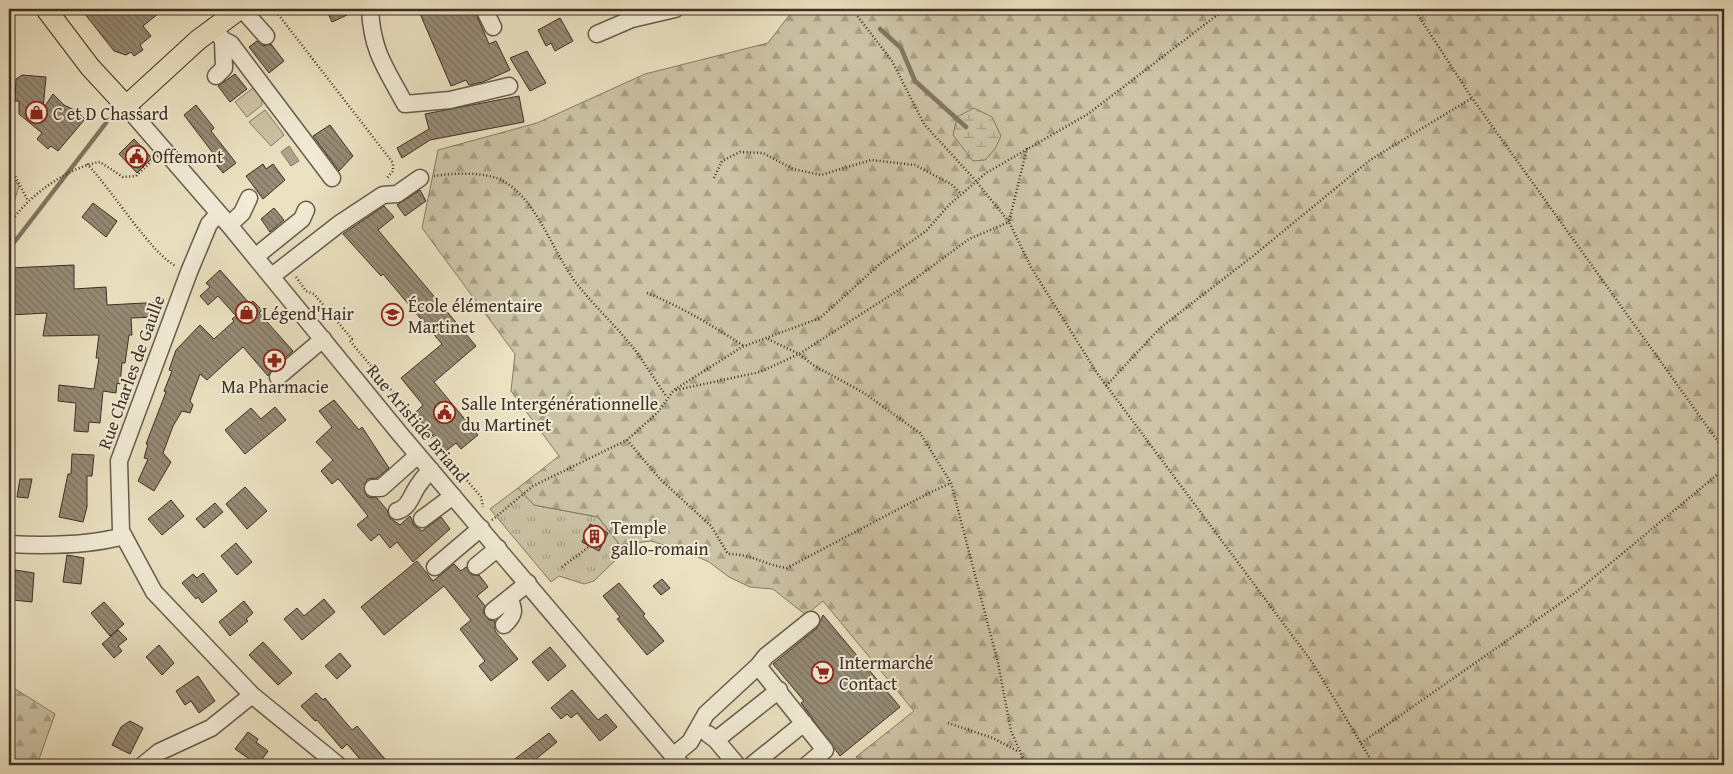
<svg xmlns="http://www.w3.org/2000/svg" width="1733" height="774" font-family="'Gentium Book Plus',serif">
<defs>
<pattern id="grass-tufts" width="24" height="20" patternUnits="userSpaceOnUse" patternTransform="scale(1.25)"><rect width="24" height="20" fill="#cdc4a7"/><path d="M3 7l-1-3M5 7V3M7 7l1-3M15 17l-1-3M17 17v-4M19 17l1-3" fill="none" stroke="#a8a088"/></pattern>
<pattern id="forest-firs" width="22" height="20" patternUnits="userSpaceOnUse" patternTransform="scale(1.25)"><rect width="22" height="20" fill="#cdc4a7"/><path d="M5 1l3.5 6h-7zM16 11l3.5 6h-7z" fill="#a8a088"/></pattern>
<pattern id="wetland-marsh" width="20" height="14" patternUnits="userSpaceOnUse" patternTransform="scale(1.25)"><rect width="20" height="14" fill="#cdc4a7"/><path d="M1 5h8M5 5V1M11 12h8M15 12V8" fill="none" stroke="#a8a088"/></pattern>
<pattern id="building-back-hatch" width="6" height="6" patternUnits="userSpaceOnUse" patternTransform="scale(1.25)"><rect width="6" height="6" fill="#978c76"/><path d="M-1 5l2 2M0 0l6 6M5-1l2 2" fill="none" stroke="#7c7361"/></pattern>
</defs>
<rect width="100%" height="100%" fill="#ebe2c2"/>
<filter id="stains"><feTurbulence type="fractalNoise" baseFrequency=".004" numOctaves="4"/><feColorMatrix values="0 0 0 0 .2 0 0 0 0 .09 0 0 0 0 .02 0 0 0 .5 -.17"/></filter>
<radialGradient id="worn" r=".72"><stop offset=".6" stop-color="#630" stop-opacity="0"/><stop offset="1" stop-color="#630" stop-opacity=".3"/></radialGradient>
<!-- grass -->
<path fill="url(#grass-tufts)" stroke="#847a66" d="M 518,488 L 534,505 L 598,517 L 620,545 L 633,543 L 594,581 L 584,584 L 559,576 L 551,582 L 490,509 Z"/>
<!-- forest -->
<path fill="url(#forest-firs)" stroke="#847a66" d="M 794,9 L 1724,9 L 1724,765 L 863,765 L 856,757 L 914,711 L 823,601 L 806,615 L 773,589 L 750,587 L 729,577 L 709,562 L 687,552 L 651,541 L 620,545 L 598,517 L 534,505 L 518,488 L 559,456 L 511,391 L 515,354 L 422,228 L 438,150 L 537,123 L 645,74 L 768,43 Z
M 13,177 L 19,186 L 9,218 L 9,179 Z
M 9,685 L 55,714 L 37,765 L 9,765 Z"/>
<!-- wetland -->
<path fill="url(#wetland-marsh)" stroke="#847a66" d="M 974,108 L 992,117 L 1001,136 L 995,149 L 985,160 L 973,161 L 953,135 L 957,117 Z"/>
<!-- garden -->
<path fill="#cdc4a7" stroke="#847a66" d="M 254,87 L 262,97 L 262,105 L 247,117 L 235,102 Z
M 265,110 L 284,135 L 271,146 L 249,122 Z"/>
<!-- water -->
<path fill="#b0a58c" stroke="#827662" d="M 289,146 L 299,161 L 291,166 L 281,152 Z"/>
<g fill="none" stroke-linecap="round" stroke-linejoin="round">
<!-- stream -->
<path stroke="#827662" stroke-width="4.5" d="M 880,29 L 901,48 L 915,81 L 966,127
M 9,249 L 106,123"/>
</g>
<!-- building -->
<path fill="url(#building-back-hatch)" stroke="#3c2f24" d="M 81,9 L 164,9 L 143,26 L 151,36 L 140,45 L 143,50 L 134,56 L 131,52 L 126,55 L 114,51 Z
M 326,9 L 360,9 L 332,22 Z
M 418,9 L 474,9 L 489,44 L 496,41 L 510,70 L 483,82 L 469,85 L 466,80 L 451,86 Z
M 560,18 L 573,41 L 555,51 L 551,43 L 546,46 L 538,30 Z
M 257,41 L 263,46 L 271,44 L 284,61 L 269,73 L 249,47 Z
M 527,51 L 546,83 L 530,91 L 510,58 Z
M 235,74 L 247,89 L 230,102 L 218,86 Z
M 22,75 L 46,77 L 43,109 L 53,94 L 64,105 L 78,112 L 85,119 L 58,151 L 51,146 L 48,149 L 37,139 L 42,133 L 19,114 L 19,101 L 15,101 L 16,79 Z
M 519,96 L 524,122 L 430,140 L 402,158 L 397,148 L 429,129 L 425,114 Z
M 196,105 L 214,128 L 211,131 L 236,163 L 223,173 L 209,156 L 213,153 L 184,115 Z
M 330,125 L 353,156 L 339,171 L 313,136 Z
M 134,139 L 152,158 L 137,173 L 119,154 Z
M 263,164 L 266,169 L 273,164 L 285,180 L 263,199 L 246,176 Z
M 420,190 L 426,201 L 405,216 L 397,205 Z
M 93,203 L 117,221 L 106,237 L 82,217 Z
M 384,206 L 394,217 L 378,230 L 476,346 L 434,382 L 478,435 L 461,449 L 456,443 L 446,451 L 414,414 L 423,405 L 401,378 L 442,344 L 383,274 L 381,276 L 343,234 Z
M 274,208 L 284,220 L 270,232 L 261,219 Z
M 74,265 L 74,289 L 106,287 L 107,305 L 163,302 L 157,317 L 131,318 L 132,335 L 129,335 L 125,363 L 122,363 L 120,384 L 117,383 L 116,393 L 103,391 L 100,423 L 89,422 L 88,432 L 74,431 L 76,403 L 58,401 L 59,385 L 94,389 L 99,358 L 96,358 L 99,335 L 43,336 L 47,313 L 9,315 L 10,268 Z
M 220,270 L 250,304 L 253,301 L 262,310 L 259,313 L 293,351 L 272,369 L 268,376 L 243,347 L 207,380 L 200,374 L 190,401 L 193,405 L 190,413 L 182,411 L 173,426 L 163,453 L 171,462 L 154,491 L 138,481 L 148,459 L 144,458 L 148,444 L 146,444 L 166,392 L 164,391 L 172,371 L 169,370 L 176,350 L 200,325 L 214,339 L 234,321 L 232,319 L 236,316 L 218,296 L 208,305 L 200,296 L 210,287 L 206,283 Z
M 334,400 L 359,430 L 362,427 L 389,468 L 377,478 L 368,479 L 365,483 L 365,493 L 368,497 L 377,498 L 387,510 L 390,518 L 400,525 L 410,516 L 414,525 L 422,531 L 441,517 L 450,529 L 413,562 L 397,542 L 390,548 L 379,534 L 371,541 L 357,525 L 368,516 L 341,482 L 338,479 L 332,484 L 321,471 L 333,460 L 316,442 L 332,427 L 319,411 Z
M 275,407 L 286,420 L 245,454 L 225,430 L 251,408 L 261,419 Z
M 72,454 L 94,455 L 92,476 L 87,476 L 87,507 L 83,522 L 59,517 L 68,474 L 71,474 Z
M 20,479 L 32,479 L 28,498 L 17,497 Z
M 245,487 L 267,511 L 247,529 L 226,504 Z
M 171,500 L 184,516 L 162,535 L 148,519 Z
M 215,503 L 223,512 L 204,528 L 196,519 Z
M 590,524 L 608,533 L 599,551 L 582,542 Z
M 236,543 L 252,562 L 237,575 L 221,556 Z
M 67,555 L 84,558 L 81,584 L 63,582 Z
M 417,561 L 433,581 L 454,564 L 461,571 L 466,567 L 472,575 L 479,575 L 488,587 L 477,596 L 485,606 L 483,613 L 489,620 L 495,621 L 495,631 L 518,659 L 491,681 L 479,666 L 485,661 L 460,629 L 471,620 L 444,586 L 384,635 L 361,607 Z
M 15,570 L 34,573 L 32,602 L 13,600 Z
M 203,573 L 217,591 L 202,603 L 198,597 L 196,599 L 182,583 L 193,574 L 197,578 Z
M 662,579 L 670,588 L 661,595 L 653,586 Z
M 619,583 L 645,614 L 643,616 L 664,641 L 647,655 L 617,619 L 620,617 L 603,596 Z
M 324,599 L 335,612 L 302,640 L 284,619 L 297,608 L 304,616 Z
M 244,601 L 253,613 L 246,619 L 248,621 L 230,636 L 219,622 Z
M 104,602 L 124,624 L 110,636 L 91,613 Z
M 823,615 L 900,707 L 840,756 L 801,703 L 804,701 L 773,664 L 817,628 Z
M 118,630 L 127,639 L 118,646 L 122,651 L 114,658 L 102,644 Z
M 263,642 L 292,673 L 278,685 L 249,655 Z
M 159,645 L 174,663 L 162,675 L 146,657 Z
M 550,647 L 566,666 L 548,681 L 532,662 Z
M 340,653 L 351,666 L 337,679 L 325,666 Z
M 198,676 L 215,701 L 199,713 L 191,701 L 185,705 L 176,691 Z
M 572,690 L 598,720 L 606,714 L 617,727 L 600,741 L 577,713 L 571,718 L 567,714 L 561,719 L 551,708 Z
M 316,693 L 323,700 L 325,698 L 352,730 L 357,726 L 390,765 L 365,765 L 347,744 L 342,749 L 317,720 L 315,721 L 301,706 Z
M 130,721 L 143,728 L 130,754 L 112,745 L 121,727 Z
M 248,732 L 258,739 L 256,742 L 268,751 L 258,765 L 235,749 Z
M 549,733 L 557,742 L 536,759 L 541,765 L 507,765 Z"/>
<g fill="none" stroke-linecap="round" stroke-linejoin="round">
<defs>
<path id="minor" d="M 242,9 L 266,36
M 370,9 C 372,51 385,67 405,104 L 450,100 L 509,86
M 484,9 L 493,27
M 627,9 L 632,19 L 675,9
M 213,27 L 223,40 L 231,44 L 332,178
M 597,34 L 632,19
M 216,76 L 224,68 L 223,40
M 126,106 L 229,225 L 400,434 L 681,765
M 218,214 L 209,224 L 189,272 L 119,461 L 121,531 L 154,592 L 252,695 L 338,765
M 229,225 L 242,213 L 249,198
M 255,257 L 302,219 L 306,210
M 272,276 L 339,224 L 383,195 L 397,194 L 420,178
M 278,377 L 323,339
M 373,488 L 381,488 L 418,455
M 397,511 C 410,508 412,492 420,483 C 423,478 427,474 431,470
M 422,519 L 453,496
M 9,544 C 47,546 87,546 124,536
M 476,566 L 498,548
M 435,567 L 481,528
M 493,611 L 528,583
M 504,625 C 515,615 515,610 509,598
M 758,666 L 766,656 L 811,620
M 708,734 L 716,740 L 737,765
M 716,740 L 779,690
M 673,756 L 690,742 L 706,714 L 758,666 L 825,750 L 807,765
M 143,765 L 159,752 L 211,728 L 252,695
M 752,765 L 804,723"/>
<path id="major" d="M 46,9 L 90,67 L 126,106 L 198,40 L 240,9"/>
</defs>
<!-- minor casing -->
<use href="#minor" stroke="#685c4c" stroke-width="19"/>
<!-- major casing -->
<use href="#major" stroke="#3c2f24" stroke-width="22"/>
<!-- path -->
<path stroke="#3c2f24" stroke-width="2.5" stroke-dasharray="1 2.5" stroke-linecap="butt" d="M 274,9 L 393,163 L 393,171 L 386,179
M 1414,9 L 1472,98 L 1724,450
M 1027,148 L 1009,222 L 1032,269 L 1097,373 L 1312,662 L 1374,765
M 9,164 L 28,201
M 87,164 C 110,187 152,255 176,266
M 434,176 C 454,173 487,171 505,182 C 538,202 553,253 577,284 C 595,307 617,327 635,350 C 646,365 656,382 667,397
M 714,178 L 722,161 L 740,152 L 763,153 L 793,169 L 821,175 L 871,160 L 915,165 L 951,184 L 961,194
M 9,225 C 26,197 68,167 100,162 L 123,177 L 136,176 L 153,160
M 296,277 L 306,291 L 314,294 L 352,339 L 350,341 L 481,497 L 483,507
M 647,293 C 682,307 713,326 744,346
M 768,339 L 799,354 L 813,365 L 864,393 L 920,433 L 951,483 L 998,663 L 1011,731 L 1026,765
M 1106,386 L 1160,328 L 1253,256 L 1370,160 L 1472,98
M 676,390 L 760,372 L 799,354 L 908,284 L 969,239 L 1009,222 L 976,181 L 924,124 L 892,61 L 852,9
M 627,440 L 660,479 L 711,526 L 728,554 C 753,554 764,565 787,568 L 929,493 L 951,483
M 492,520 L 533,486 L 627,440 L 657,413 L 674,390 L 742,347 L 820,318 L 881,263 L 926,231 L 949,205 L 986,173 L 1088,114 L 1225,9
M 562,567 L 590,546
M 948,723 L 993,738 L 1019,752
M 1361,743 L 1575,593 L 1724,469"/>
<!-- minor -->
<use href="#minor" stroke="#f2ecd7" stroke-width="16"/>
<!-- major -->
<use href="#major" stroke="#ebe2c2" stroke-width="20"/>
</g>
<!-- icons -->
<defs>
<symbol id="shop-ring" viewBox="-11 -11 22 22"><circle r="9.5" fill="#f2ecd7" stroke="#8f2418" stroke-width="1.5"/><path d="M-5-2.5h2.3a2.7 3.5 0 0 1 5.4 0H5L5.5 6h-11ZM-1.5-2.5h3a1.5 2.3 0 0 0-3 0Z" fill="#8f2418"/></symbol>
<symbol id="civic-ring" viewBox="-11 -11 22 22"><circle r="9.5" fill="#f2ecd7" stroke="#8f2418" stroke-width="1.5"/><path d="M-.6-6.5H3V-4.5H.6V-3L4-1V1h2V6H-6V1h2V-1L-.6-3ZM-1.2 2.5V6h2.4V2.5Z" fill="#8f2418"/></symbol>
<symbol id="school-ring" viewBox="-11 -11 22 22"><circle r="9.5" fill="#f2ecd7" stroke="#8f2418" stroke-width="1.5"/><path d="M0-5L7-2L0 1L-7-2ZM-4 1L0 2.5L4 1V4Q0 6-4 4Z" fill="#8f2418"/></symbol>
<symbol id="pharmacy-ring" viewBox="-11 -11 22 22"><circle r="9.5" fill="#f2ecd7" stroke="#8f2418" stroke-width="1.5"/><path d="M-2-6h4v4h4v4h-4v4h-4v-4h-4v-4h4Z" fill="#8f2418"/></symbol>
<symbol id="building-ring" viewBox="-11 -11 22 22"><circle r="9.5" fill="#f2ecd7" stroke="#8f2418" stroke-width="1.5"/><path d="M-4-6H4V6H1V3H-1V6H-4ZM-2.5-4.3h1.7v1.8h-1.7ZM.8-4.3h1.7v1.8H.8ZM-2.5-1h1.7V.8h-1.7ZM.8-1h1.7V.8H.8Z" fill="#8f2418"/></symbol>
<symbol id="supermarket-ring" viewBox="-11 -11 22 22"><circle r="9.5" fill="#f2ecd7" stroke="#8f2418" stroke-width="1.5"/><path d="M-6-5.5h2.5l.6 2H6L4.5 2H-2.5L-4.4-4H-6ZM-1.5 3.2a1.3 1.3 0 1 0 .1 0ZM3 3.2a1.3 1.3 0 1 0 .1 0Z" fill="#8f2418"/></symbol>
</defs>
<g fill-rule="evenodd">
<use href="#shop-ring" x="24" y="100" width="25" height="25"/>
<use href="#civic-ring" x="124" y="144" width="25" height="25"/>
<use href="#shop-ring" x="234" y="300" width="25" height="25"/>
<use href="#school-ring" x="380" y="302" width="25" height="25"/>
<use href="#pharmacy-ring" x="262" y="348" width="25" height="25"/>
<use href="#civic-ring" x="432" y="400" width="25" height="25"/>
<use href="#building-ring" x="582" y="524" width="25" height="25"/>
<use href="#supermarket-ring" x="810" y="660" width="25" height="25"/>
</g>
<g text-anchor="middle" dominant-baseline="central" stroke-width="4" stroke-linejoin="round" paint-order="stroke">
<!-- poi labels -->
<g font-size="18" fill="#3c2f24" stroke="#f2ecd7" text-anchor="start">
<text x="53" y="113">C et D Chassard</text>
<text x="152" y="156">Offemont</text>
<text x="408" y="305">École élémentaire<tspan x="408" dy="21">Martinet</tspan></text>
<text x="262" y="313">Légend'Hair</text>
<text x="275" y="386" text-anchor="middle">Ma Pharmacie</text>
<text x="461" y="403">Salle Intergénérationnelle<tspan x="461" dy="21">du Martinet</tspan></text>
<text x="611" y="527">Temple<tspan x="611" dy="21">gallo-romain</tspan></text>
<text x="839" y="662">Intermarché<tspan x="839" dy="21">Contact</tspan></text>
</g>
<!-- street labels -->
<g font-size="18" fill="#3c2f24" stroke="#f2ecd7">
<text transform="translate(131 372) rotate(-70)">Rue Charles de Gaulle</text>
<text transform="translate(418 423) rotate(50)">Rue Aristide Briand</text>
</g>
</g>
<!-- margin -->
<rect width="1733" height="774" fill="none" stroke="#ebe2c2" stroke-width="30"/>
<rect x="10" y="10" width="1713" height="754" fill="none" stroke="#3c2f24" stroke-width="2.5"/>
<rect x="15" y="15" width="1703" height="744" fill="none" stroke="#3c2f24"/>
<rect width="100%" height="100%" filter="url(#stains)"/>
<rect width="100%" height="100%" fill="url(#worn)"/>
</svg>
